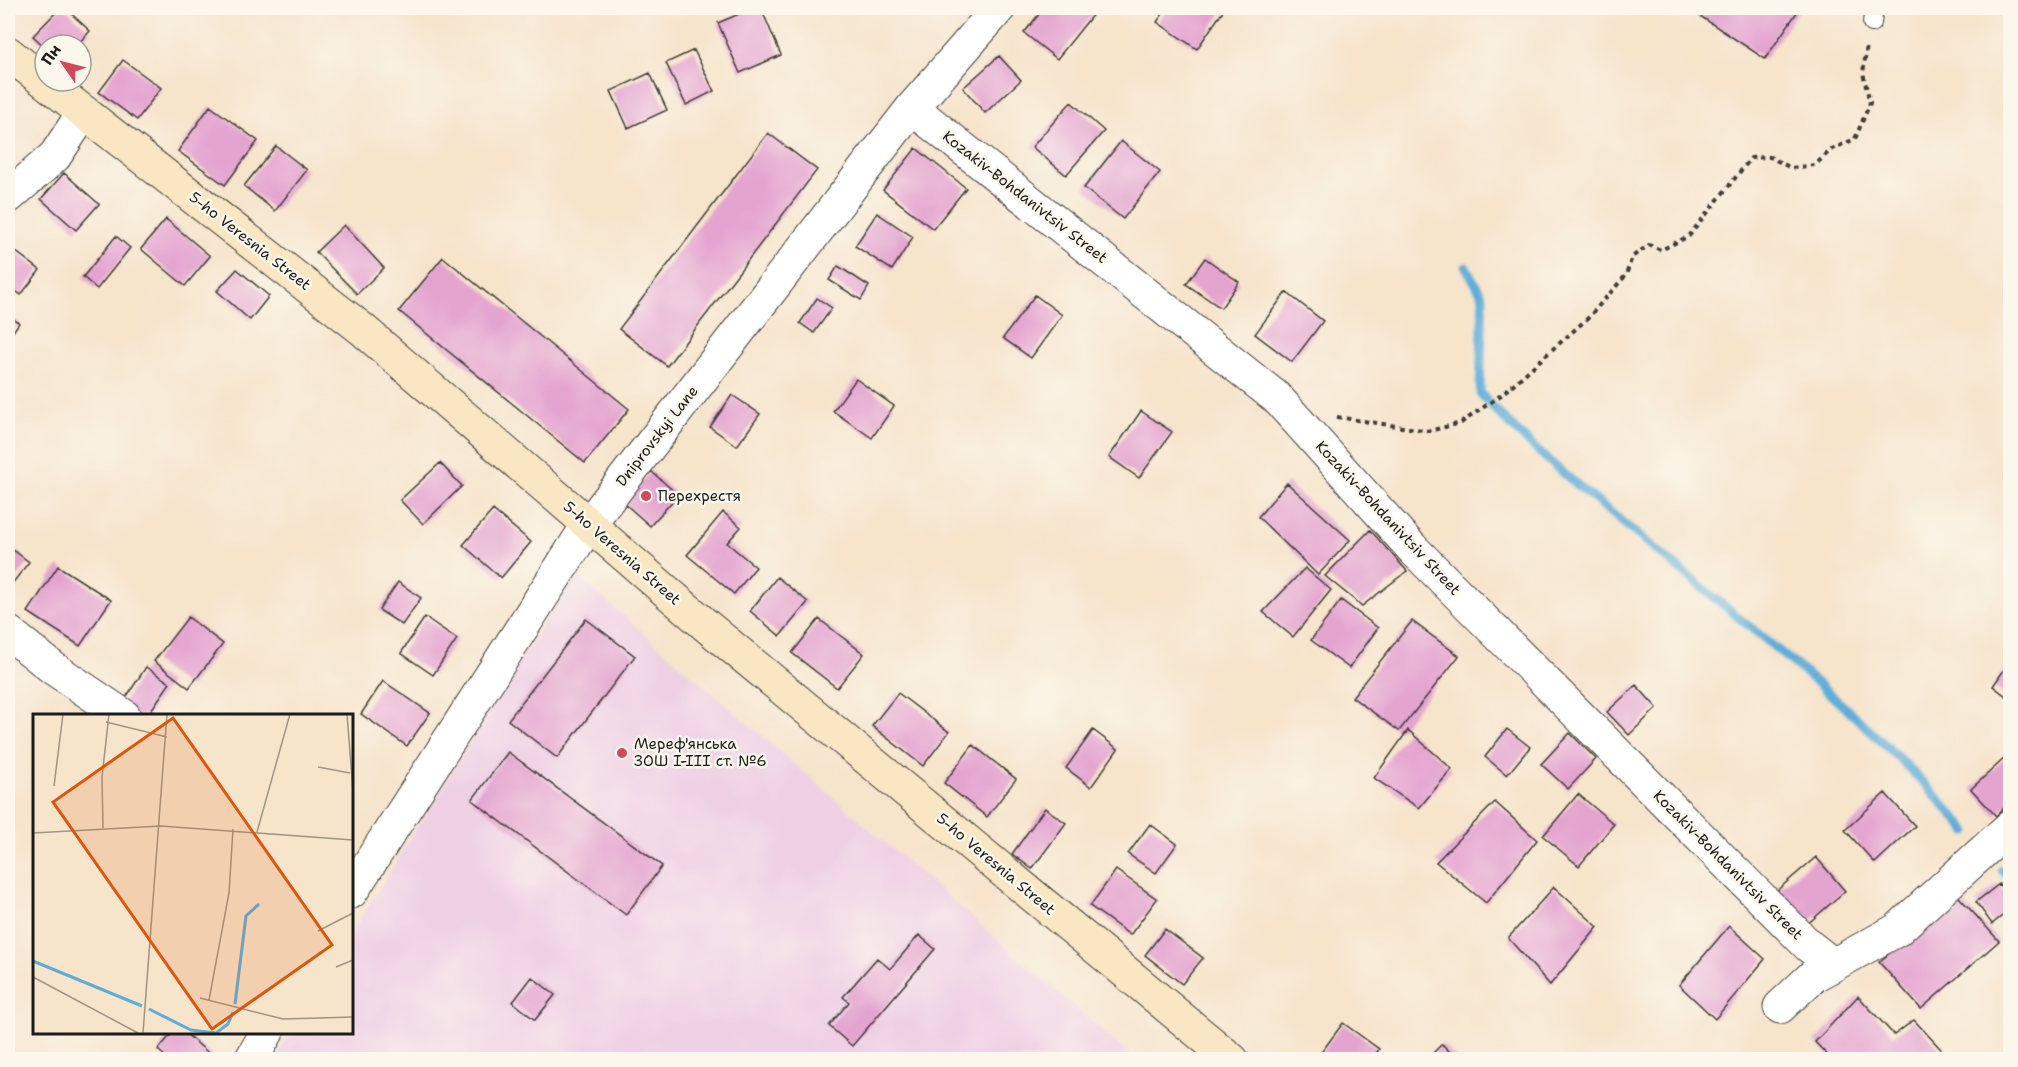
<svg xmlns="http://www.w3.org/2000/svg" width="2018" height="1067" font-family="'Shantell Sans',sans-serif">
<rect width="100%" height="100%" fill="#fbf7ec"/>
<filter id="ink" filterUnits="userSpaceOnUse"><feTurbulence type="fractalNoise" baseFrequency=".0167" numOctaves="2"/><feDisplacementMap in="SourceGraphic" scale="12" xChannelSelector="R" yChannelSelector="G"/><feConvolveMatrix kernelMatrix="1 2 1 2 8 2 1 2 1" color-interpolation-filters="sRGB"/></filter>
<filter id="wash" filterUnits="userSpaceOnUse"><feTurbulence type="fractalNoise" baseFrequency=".008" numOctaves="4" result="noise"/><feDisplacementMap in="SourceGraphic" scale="24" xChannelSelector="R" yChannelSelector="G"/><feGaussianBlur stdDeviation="1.35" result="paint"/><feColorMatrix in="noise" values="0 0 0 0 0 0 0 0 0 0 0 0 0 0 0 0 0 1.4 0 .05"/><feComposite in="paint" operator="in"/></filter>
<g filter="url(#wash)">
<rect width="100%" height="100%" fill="#f6e4cb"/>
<!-- built -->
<path fill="#efd0e5" d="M 574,573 L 1135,1059 L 274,1060 L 290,1033 L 351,1032 L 351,934 Z"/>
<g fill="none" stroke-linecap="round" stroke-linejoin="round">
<!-- stream -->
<path stroke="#5eadd8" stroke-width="9" d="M 1466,267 L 1483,297 L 1480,393 C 1525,444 1580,487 1632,530 C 1747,626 1870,717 1967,831
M 2002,870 L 2010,879"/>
</g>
<g id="blocks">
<!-- building -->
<path fill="#e4a4d0" d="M 60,8 L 65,8 L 90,31 L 77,45 L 45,47 L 33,36 Z
M 753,8 L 761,8 L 781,55 L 740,73 L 718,23 Z
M 1044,8 L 1098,8 L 1057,59 L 1024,33 Z
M 1167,8 L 1225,8 L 1197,49 L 1157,22 Z
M 1688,8 L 1800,8 L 1765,59 Z
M 694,50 L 714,91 L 686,105 L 666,63 Z
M 999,56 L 1021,80 L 985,113 L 963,88 Z
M 123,60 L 161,88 L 137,120 L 99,92 Z
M 650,73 L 667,110 L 628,128 L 611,91 Z
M 1071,102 L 1104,131 L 1066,175 L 1032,147 Z
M 210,106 L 258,141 L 225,185 L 178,151 Z
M 768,133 L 817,170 L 667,366 L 619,329 Z
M 1121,141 L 1160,172 L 1123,219 L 1084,188 Z
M 276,146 L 307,170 L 275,211 L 244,186 Z
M 916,148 L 966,188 L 933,229 L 883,190 Z
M 64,173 L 99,204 L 76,230 L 41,199 Z
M 877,213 L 913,237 L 892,270 L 855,246 Z
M 166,219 L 210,256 L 185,286 L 141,249 Z
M 344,225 L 384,268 L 357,294 L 316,252 Z
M 116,236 L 130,248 L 97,289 L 83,277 Z
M 11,248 L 40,270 L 21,295 L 8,285 L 8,252 Z
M 443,257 L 629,409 L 585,463 L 399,311 Z
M 1205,258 L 1239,282 L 1221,308 L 1186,284 Z
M 838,266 L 869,286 L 861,300 L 829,280 Z
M 237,269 L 269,296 L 250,320 L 217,291 Z
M 1286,292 L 1323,321 L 1292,362 L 1255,334 Z
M 1035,295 L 1062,315 L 1031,358 L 1003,338 Z
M 817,298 L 832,308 L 814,333 L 800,323 Z
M 8,315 L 19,323 L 8,339 Z
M 856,379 L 894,406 L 872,438 L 833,411 Z
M 732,395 L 760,414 L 737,446 L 710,427 Z
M 1141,411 L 1172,432 L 1139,478 L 1109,457 Z
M 440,463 L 462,486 L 423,524 L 400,500 Z
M 651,471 L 678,495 L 650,526 L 624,503 Z
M 1287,483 L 1350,540 L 1318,575 L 1258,517 Z
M 493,510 L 531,542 L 501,578 L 463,545 Z
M 723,512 L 741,527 L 727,543 L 756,567 L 734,594 L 687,555 Z
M 1370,530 L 1407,571 L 1362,606 L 1325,576 Z
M 8,546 L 29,562 L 8,589 Z
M 58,566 L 111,600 L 80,646 L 28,612 Z
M 1305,568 L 1331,590 L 1293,637 L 1263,612 Z
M 777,577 L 808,602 L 780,636 L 750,611 Z
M 398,582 L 421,598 L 402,625 L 379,610 Z
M 1341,600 L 1378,628 L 1349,668 L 1311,640 Z
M 188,617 L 223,644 L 189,688 L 154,661 Z
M 425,617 L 457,639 L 433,675 L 401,653 Z
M 586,619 L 635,656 L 557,758 L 508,720 Z
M 819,619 L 864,654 L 837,688 L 792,653 Z
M 1412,621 L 1459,656 L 1399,731 L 1352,697 Z
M 2008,664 L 2010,666 L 2010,699 L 1993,686 Z
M 146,667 L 170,683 L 147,716 L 137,716 L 121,705 Z
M 383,681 L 430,713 L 407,746 L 361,714 Z
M 1636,685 L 1657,708 L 1629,735 L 1607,712 Z
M 898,693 L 949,732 L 923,766 L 872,726 Z
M 1507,729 L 1530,747 L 1507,775 L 1485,757 Z
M 1093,730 L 1118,749 L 1091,787 L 1066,768 Z
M 1408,730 L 1452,769 L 1419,808 L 1374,778 Z
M 1570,733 L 1596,759 L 1568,789 L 1541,764 Z
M 973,745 L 1016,779 L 987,817 L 944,783 Z
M 508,752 L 662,866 L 626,915 L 472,800 Z
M 2007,756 L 2010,760 L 2010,802 L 1996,816 L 1971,789 Z
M 1885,793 L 1915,826 L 1875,863 L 1845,830 Z
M 1578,794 L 1614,824 L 1579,866 L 1543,836 Z
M 1495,802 L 1537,840 L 1486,903 L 1436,862 Z
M 1045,808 L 1066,823 L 1032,869 L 1012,854 Z
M 1150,824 L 1177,844 L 1156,873 L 1128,854 Z
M 1816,857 L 1845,891 L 1804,927 L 1774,893 Z
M 1116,870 L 1157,899 L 1130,935 L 1090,906 Z
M 1999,884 L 2010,899 L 2010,910 L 1992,924 L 1976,902 Z
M 1554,887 L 1598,927 L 1550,985 L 1508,938 Z
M 1958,896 L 1999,941 L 1921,1009 L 1879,962 Z
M 1729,926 L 1765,959 L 1715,1019 L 1679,985 Z
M 1165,929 L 1203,958 L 1182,984 L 1145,955 Z
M 919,935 L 935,949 L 852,1046 L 829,1026 L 849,1002 L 843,997 L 877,958 L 890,969 Z
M 532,977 L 555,995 L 535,1020 L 513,1002 Z
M 1858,996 L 1894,1035 L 1914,1020 L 1951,1060 L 1917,1060 L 1914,1056 L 1911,1060 L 1832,1060 L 1815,1042 Z
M 1343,1023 L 1379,1049 L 1372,1060 L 1317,1058 Z
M 173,1032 L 184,1032 L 212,1056 L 209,1060 L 169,1060 L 158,1050 Z
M 1442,1044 L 1458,1060 L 1426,1060 Z"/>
</g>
</g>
<g filter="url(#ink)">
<use href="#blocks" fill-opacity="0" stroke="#3d3a36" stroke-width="1.5"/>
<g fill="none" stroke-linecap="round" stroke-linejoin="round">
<defs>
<path id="lane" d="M 1872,23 L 1874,8"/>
<path id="street" d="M 912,108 L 1277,398 L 1412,548 L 1809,946 L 1832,964
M 8,197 L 55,156 L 84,112
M 8,632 L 53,668 L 124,716
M 351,892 L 589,524 L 912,108 L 999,8
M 1780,1007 L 1813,976 L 1897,930 L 2010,827
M 251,1060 L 267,1032"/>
<path id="secondary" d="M 8,53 L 362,329 L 709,628 L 1232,1060"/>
</defs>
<!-- lane casing -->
<use href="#lane" stroke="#3d3a36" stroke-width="20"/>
<!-- street casing -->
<use href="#street" stroke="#3d3a36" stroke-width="35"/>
<!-- secondary casing -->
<use href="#secondary" stroke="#3d3a36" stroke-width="35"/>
<!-- path -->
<path stroke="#3d3a36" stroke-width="4" stroke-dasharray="4.5 4.5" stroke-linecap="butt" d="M 1337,417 L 1429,431 L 1461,423 L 1501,395 L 1588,318 L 1626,275 L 1632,257 L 1649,245 L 1661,250 L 1689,236 L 1751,158 L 1770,157 L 1791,168 L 1815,165 L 1832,149 L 1855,139 L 1870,103 L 1863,73 L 1867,45"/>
<!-- lane -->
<use href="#lane" stroke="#fff" stroke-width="18"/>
<!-- street -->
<use href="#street" stroke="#fff" stroke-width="33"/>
<!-- secondary -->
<use href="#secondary" stroke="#f9e7c3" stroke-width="33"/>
</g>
</g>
<!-- markers -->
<g fill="#d1495b" stroke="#fbf7ec" stroke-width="2">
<circle cx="646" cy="496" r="6"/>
<circle cx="622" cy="753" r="6"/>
</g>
<g text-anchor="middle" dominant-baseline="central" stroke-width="5" stroke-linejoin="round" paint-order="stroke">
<!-- street labels -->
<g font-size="15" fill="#1c1c1c" stroke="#fbf7ec">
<text transform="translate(1025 197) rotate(38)">Kozakiv-Bohdanivtsiv Street</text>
<text transform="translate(250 241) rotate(38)">5-ho Veresnia Street</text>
<text transform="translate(657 436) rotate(-52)">Dniprovskyi Lane</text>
<text transform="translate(1388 518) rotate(47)">Kozakiv-Bohdanivtsiv Street</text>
<text transform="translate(622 553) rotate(41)">5-ho Veresnia Street</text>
<text transform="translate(996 864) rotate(40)">5-ho Veresnia Street</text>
<text transform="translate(1728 865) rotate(45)">Kozakiv-Bohdanivtsiv Street</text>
</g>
<!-- poi labels -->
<g font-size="15" fill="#1c1c1c" stroke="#fbf7ec" text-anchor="start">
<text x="658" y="496">Перехрестя</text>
<text x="634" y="744">Мереф'янська<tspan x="634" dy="17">ЗОШ І-ІІІ ст. №6</tspan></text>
</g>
</g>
<!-- overview -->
<g transform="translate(33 714)">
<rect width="320" height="320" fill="#f6e4cb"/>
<path fill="none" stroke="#5eadd8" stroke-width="3" d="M 0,247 L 109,292M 202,290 L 213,202 L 226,190M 116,295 L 158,316 L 183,319 L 195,310 L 200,298"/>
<path fill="none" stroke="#9f9485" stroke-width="1.5" d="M 314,0 L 320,77M 73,8 L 134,23M 285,53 L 317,59M 21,72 L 30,0M 70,114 L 69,63 L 76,0M 224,118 L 257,0M 0,119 L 128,112 L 320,126M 285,217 L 320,199M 303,253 L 320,246M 0,263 L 105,319M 167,284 L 250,305 L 320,303M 176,286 L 196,179 L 200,115M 110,319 L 134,0"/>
<path fill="#de560d" fill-opacity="0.15" stroke="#de560d" stroke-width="3" d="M 140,4 L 299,231 L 179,315 L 20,88 Z"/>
<rect width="320" height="320" fill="none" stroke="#1c1c1c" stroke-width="3"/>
</g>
<!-- margin -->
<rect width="2018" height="1067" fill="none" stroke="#fbf7ec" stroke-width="30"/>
<!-- north arrow -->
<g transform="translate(63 63) rotate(305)"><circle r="28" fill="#fbf7ec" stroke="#a29f99" stroke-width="1.5"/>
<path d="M0-4.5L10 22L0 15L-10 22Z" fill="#d1495b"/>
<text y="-9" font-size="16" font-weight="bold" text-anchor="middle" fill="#1c1c1c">Пн</text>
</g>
</svg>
